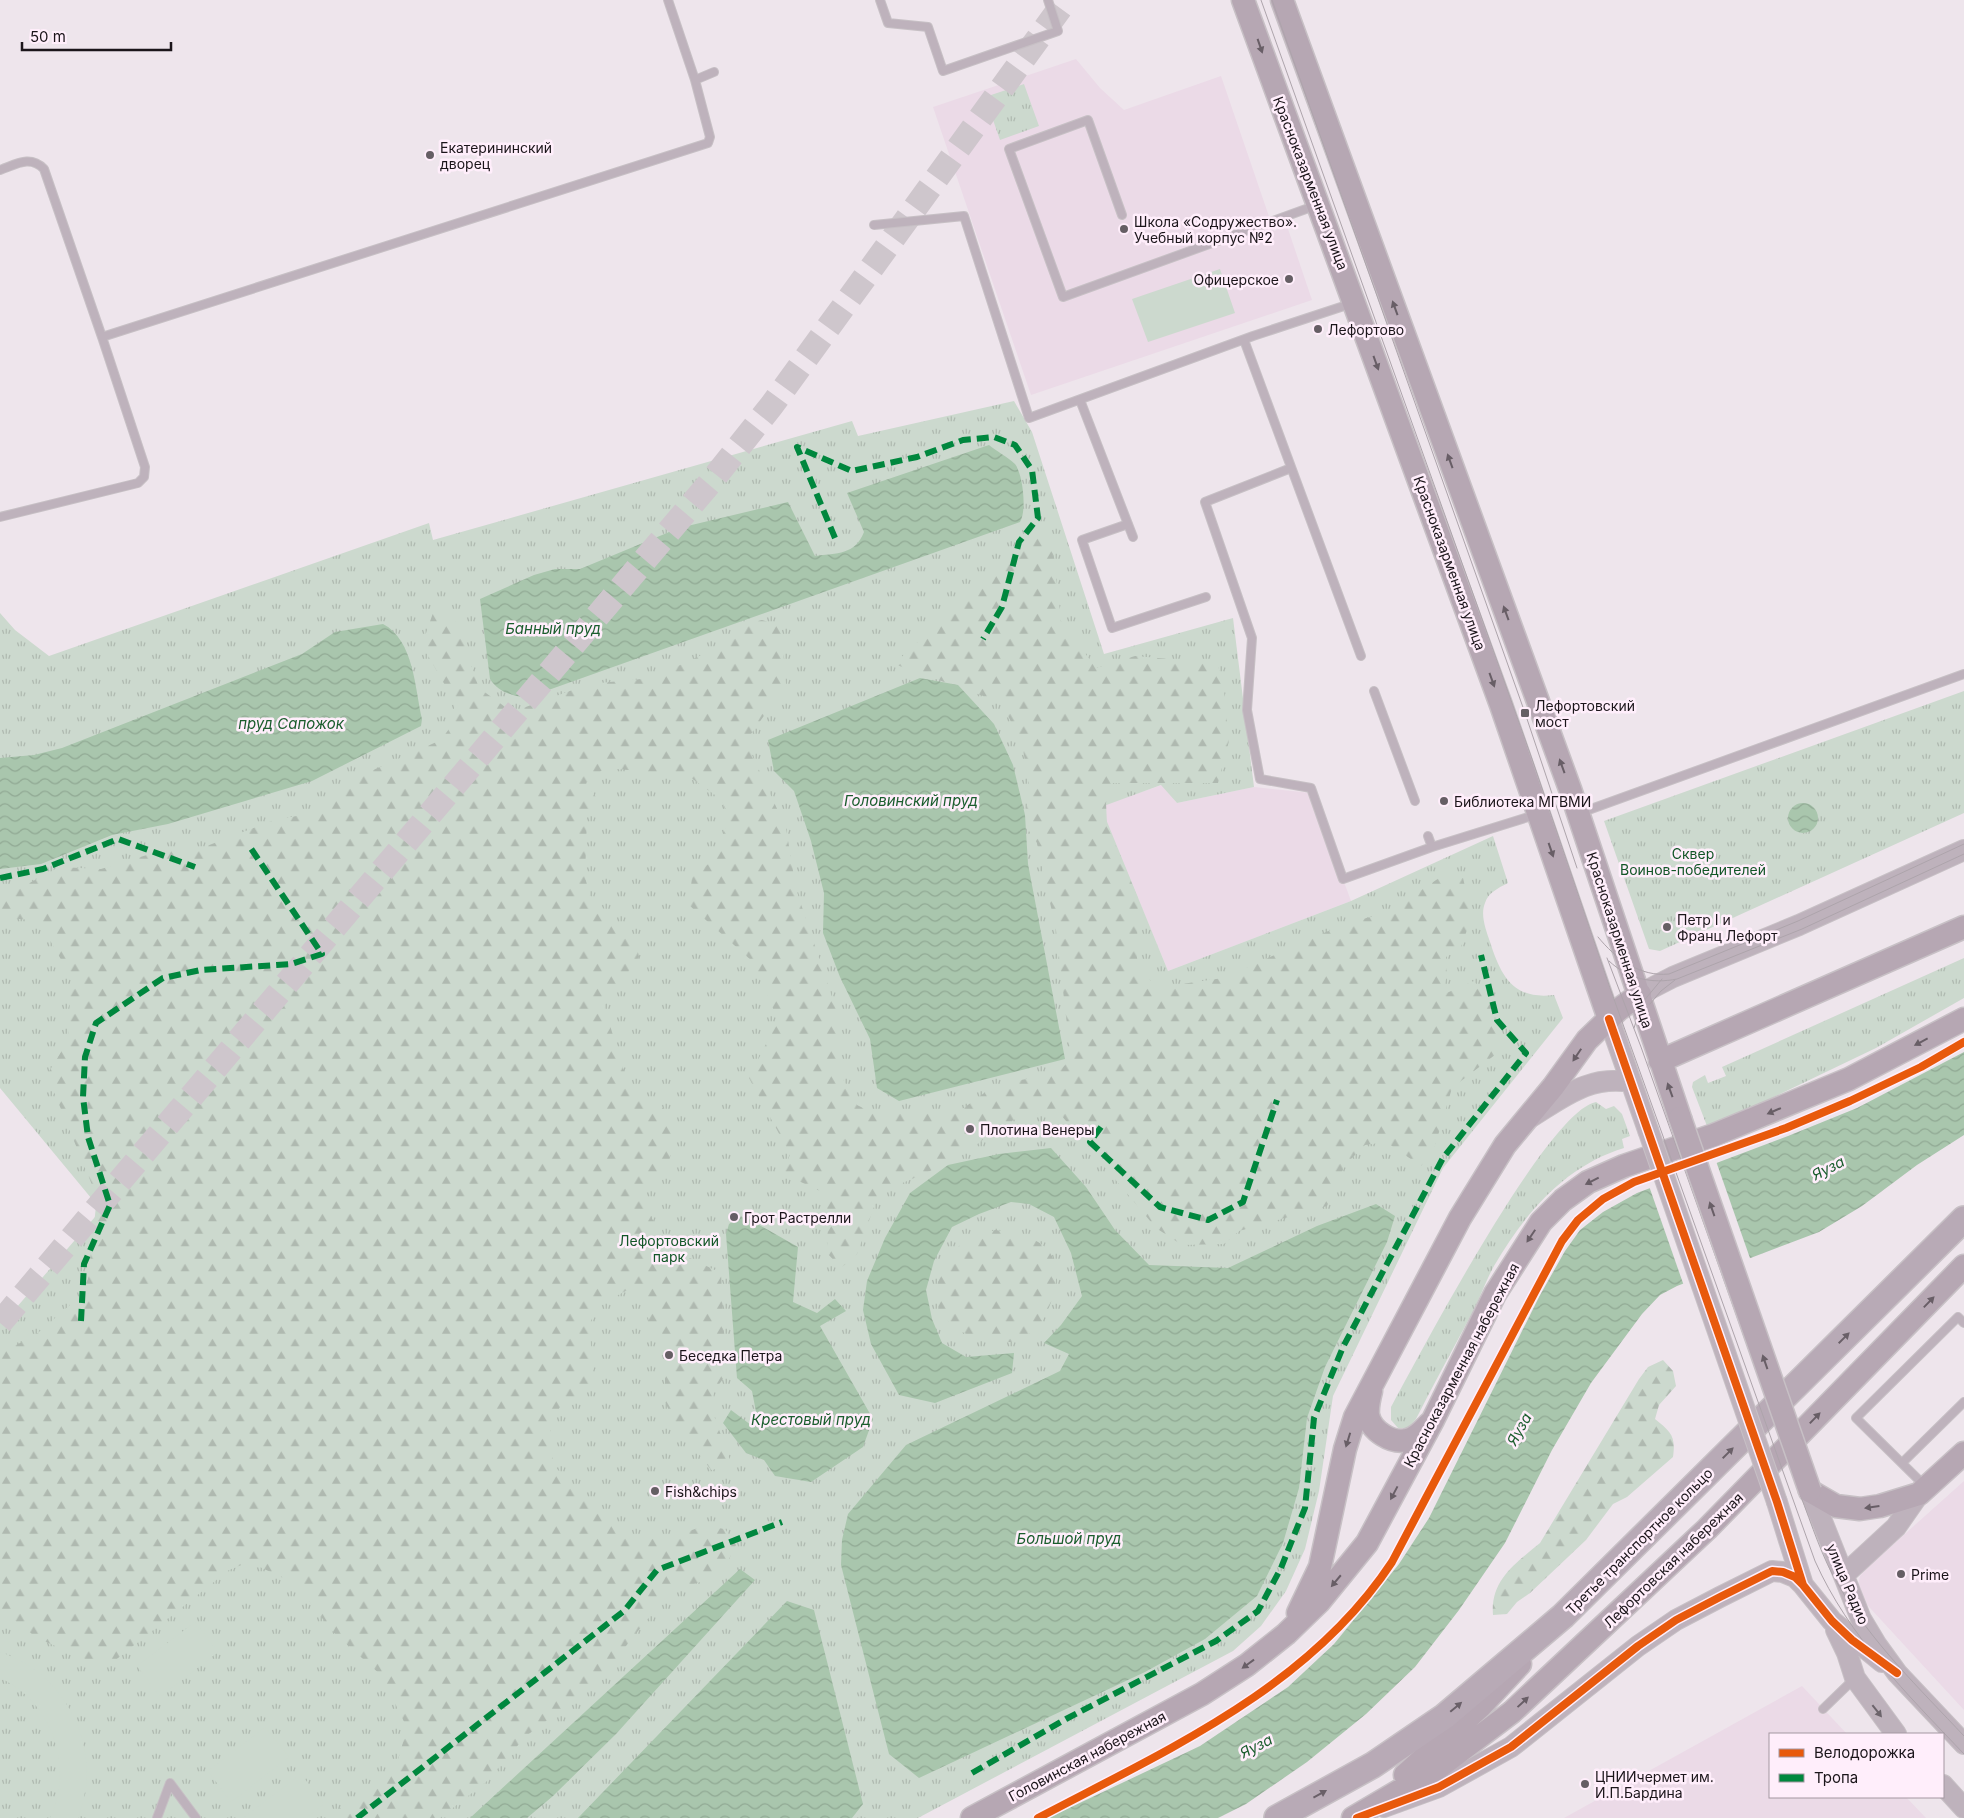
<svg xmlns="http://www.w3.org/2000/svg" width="1964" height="1818" font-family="Inter,sans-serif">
<defs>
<pattern id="grass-tufts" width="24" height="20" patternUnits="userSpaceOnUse" patternTransform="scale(1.25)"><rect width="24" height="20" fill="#ccd9ce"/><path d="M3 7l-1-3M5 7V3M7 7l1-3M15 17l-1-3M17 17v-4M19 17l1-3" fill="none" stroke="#afb9b0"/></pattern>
<pattern id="forest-firs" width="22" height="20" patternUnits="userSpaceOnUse" patternTransform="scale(1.25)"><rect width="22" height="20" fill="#ccd9ce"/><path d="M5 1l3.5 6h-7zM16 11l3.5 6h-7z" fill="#afb9b0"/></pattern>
<pattern id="water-waves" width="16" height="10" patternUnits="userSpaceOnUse" patternTransform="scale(1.25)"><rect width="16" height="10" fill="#a9c6ad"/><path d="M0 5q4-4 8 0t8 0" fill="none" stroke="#91a994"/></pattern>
</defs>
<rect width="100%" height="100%" fill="#eee5ec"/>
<!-- built -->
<path fill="#ebdae7" d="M 1076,59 L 1100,88 L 1124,110 L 1221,76 L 1274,231 L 1287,226 L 1312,300 L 1031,395 L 933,107 Z
M 1162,785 L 1177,803 L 1254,787 L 1311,793 L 1351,901 L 1168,971 L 1100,806 Z
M 1964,1481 L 1964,1710 L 1859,1596 L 1858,1585 L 1860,1576 L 1868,1567 Z
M 1802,1686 L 1847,1734 L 1770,1734 L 1770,1797 L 1906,1797 L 1926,1818 L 1564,1818 Z"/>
<!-- grass -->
<path fill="url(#grass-tufts)" d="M 1024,84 L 1039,126 L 1000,140 L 985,97 Z
M 1014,401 L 1032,432 L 1104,654 L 1233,618 L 1254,787 L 1177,803 L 1161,785 L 1101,807 L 1168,971 L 1351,901 L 1493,836 L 1508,883 C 1498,888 1488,893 1485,903 C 1480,915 1486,930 1490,942 C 1501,976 1513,1000 1554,995 L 1563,1018 L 1443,1168 L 1333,1396 L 1319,1491 L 1305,1549 L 1286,1591 L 1261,1626 L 1233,1651 L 918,1818 L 0,1818 L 0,1322 L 3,1323 L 101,1210 L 0,1088 L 0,613 L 15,630 L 49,656 L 429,523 L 433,540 L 852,421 L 858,436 Z
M 1964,691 L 1964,813 L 1660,951 L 1649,949 L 1604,821 Z
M 1964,958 L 1964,998 L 1876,1048 L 1751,1108 L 1707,1126 L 1692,1087 L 1693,1082 L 1705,1075 L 1708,1083 L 1726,1076 L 1722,1067 Z
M 1596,1102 L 1606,1109 L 1614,1106 L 1622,1114 L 1630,1136 L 1622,1139 L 1624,1148 C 1565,1166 1525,1213 1494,1266 C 1485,1282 1479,1301 1470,1317 C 1452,1351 1433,1385 1416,1419 L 1408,1428 L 1398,1428 L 1391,1420 L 1391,1407 C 1420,1354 1547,1111 1596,1102 Z"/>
<!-- forest -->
<path fill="url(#forest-firs)" d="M 1032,536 L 1052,540 L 1061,621 L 1096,668 L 1135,656 L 1217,663 L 1223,681 L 1229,741 L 1218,783 L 1112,783 L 1106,803 L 1107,824 L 1138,898 L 1137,958 L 1145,977 L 1161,987 L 1223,978 L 1344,924 L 1389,912 L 1442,876 L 1463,878 L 1472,916 L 1461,947 L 1446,957 L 1447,975 L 1442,995 L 1474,981 L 1493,1008 L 1500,1051 L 1452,1088 L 1434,1149 L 1421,1166 L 1386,1142 L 1365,1145 L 1345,1165 L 1327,1206 L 1239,1231 L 1224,1244 L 1182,1245 L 1156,1228 L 1061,1115 C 1009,1106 993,1139 952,1160 C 929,1173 903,1182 879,1193 L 857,1254 L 841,1268 L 827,1253 L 828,1211 L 822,1192 L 784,1174 L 790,1154 L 749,1078 L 778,1020 L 752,961 L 689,905 L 692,877 L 717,857 L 728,819 L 722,800 L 687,775 L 605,768 L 586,783 L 598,800 L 587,817 L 585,877 L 590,896 L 635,938 L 639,957 L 604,1006 L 628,1084 L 661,1105 L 679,1132 L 663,1175 L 638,1192 L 667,1247 L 721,1273 L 726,1375 L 714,1391 L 712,1410 L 732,1466 L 711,1470 L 674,1420 L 665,1402 L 665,1336 L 649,1323 L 646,1302 L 633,1287 L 598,1306 L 589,1325 L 595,1386 L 560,1407 L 550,1424 L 553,1465 L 624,1536 L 665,1540 L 703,1526 L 725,1529 L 736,1545 L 726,1565 L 704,1581 L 670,1591 L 594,1686 L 526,1736 L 486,1782 L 440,1818 L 326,1818 L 396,1767 L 407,1728 L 382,1676 L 332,1631 L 296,1584 L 249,1562 L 229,1570 L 113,1662 L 92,1662 L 37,1638 L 0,1609 L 0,1343 L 13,1346 L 32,1338 L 78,1298 L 88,1279 L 97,1197 L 47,1075 L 68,1040 L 71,977 L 39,921 L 0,917 L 0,887 L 22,887 L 59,867 L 101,869 L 160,851 L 199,849 L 274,820 L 308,814 L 346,782 L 441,740 L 454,722 L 454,701 L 422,645 L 435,607 L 467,630 L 466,650 L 479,688 L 512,712 L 589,684 L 652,678 L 708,652 L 741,625 L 762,620 L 781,626 L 786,685 L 751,734 L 752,755 L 786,828 L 796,889 L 836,1009 L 838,1070 L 857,1105 L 875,1114 L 957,1113 L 995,1085 L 1057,1073 L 1071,1059 L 1056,930 L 1037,843 L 1025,825 L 1029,782 L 1021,739 L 1000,702 L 894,664 Z
M 995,1230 C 1014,1232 1033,1235 1047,1249 C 1070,1274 1046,1333 1016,1341 C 1007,1344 995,1339 986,1338 C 976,1337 962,1334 954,1327 C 950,1323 944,1318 941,1313 C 929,1291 943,1256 963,1243 C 972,1237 985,1234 995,1230 Z
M 1663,1360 L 1673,1371 L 1676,1386 L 1659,1405 L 1655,1419 C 1671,1432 1676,1436 1673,1457 L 1627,1497 L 1613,1504 L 1586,1540 L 1530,1593 L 1517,1602 L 1507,1614 L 1493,1615 C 1490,1580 1516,1563 1540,1543 L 1639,1379 L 1648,1367 Z"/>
<!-- garden -->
<path fill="#ccd9ce" d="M 1220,269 L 1235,313 L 1148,342 L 1132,299 Z
M 195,1622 L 218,1652 L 160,1697 L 137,1666 Z
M 0,1652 C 51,1668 87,1719 87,1773 C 87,1788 83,1803 78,1818 L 50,1818 C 74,1767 53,1702 0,1678 Z
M 265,1727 L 289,1757 L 231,1802 L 208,1771 Z
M 301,1774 L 324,1804 L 306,1818 L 243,1818 Z"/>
<!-- water -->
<path fill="url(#water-waves)" d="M 989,445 C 996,451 1008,457 1015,464 C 1023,474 1027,511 1020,522 L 526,698 C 511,695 498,692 490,679 L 480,599 L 534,575 L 555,569 L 580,569 L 679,528 L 788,502 L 815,556 C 837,553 855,555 864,532 L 847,493 Z
M 383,624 C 414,640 415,689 422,719 L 421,726 L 312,781 L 168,824 L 112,835 L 41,864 L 0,869 L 0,758 L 34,755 L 62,748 L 302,654 L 335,632 Z
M 920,678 L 958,685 L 994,724 L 1013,765 L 1025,815 L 1028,864 L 1065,1059 L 899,1101 L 877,1088 L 870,1039 L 840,977 L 823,933 L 824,893 L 811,841 L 794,791 L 774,771 L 768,740 Z
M1788 818a15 15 0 1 1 30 0a15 15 0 1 1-30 0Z
M 1964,1052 L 1964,1135 L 1917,1165 L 1862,1206 L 1819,1232 L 1677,1286 L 1660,1295 L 1642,1314 L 1591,1383 L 1552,1450 L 1505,1543 L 1459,1610 L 1415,1667 L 1366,1714 L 1307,1762 L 1246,1804 L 1218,1818 L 1048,1818 L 1200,1746 L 1288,1687 L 1334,1644 L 1399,1564 L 1429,1518 L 1539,1297 L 1565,1251 L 1580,1230 L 1603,1212 L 1637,1193 L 1788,1136 L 1857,1108 Z
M 1051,1148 L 1086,1187 L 1115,1230 L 1149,1265 L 1228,1268 L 1317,1226 L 1376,1204 L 1395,1216 L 1387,1242 L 1325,1367 L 1307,1418 L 1299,1488 L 1283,1543 L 1257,1596 L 1205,1639 L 1145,1672 L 919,1778 L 889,1754 L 841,1565 L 842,1540 L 848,1514 L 906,1445 L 1060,1371 L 1069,1354 L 1044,1343 L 1061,1325 L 1082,1296 L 1071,1253 L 1054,1217 L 1029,1204 L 1011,1202 L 979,1214 L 952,1227 L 934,1261 L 926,1290 L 932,1319 L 942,1343 L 966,1357 L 1014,1353 L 1012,1373 L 935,1403 L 899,1395 L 871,1344 L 863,1310 L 867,1281 L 885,1238 L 910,1193 L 948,1165 L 999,1154 Z
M 739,1217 L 747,1218 L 798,1247 L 793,1302 L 817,1313 L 835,1299 L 846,1311 L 820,1326 L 873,1419 L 863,1447 L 811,1482 L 775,1476 L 764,1460 L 746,1453 L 723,1423 L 731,1410 L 751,1425 L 758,1422 L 752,1391 L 737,1378 L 726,1234 L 729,1224 Z
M 740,1569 L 755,1580 L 616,1734 L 553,1796 L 527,1818 L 470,1818 Z
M 787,1601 L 814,1610 L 863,1804 L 852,1818 L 578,1818 Z"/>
<!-- pier -->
<path fill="#eee5ec" d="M 1716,1161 L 1751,1261 L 1684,1286 L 1649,1186 Z"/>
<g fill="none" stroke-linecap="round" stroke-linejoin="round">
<!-- primary-tunnel -->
<path stroke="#cec6cc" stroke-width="25" stroke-dasharray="25 12" stroke-linecap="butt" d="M 0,1323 L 714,478 L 772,405 L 1066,0"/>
<defs>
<path id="service" d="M 668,0 L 695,80 L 714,72
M 880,0 L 888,23 L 928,27 L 943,71 L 1058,31 L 1048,0
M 0,170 C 17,164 30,155 44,169 L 102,337 L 708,143 L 710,137 L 695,80
M 1122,215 L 1088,120 L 1009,149 L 1063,297 L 1317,205
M 874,225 L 964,216 L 1029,418 L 1253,336 L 1353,303
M 1244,340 L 1361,656
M 1080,400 L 1133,537
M 1291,468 L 1205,502 L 1252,638 L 1247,710 L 1260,779 L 1311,788 L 1343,879 L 1432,847
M 0,517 L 138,483 L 144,477 L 145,467 L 102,337
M 1128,524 L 1082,540 L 1112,628 L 1206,597
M 1374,691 L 1415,801
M 1580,813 L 1964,674
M 1428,836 L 1432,847 L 1538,814
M 1902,1463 L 1964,1402
M 1925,1486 L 1856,1418 L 1958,1317 L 1964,1323
M 1823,1709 L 1854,1679
M 157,1818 L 170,1783 L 196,1818"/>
<path id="tertiary" d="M 1640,994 L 1673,977 L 1799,925 L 1964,850
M 1609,1019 L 1648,1130
M 1531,1117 C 1565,1096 1590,1075 1631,1082
M 1810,1491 L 1861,1619 L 1876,1644 L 1897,1673 L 1964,1744
M 1777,1502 L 1803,1585 L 1832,1621 L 1882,1662
M 1844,1575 L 1896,1527 L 1919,1494
M 1836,1630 L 1847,1653 L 1855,1678 L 1896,1734
M 1943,1785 L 1964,1808
M 1384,1807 L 1439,1787 L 1511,1747 L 1638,1646 L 1676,1620 L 1720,1597 L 1772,1571 L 1783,1572 L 1795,1577 L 1803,1585"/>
<path id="secondary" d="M 1243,0 L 1501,705 L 1609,1019
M 1282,0 L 1570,789 L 1680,1118
M 1660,1061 L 1964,927
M 1371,1391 C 1369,1399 1367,1407 1368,1415 C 1371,1431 1392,1444 1407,1440 C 1417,1438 1423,1430 1429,1424
M 1810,1491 L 1836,1506 L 1860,1509 L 1880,1506 L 1919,1494 L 1964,1453
M 1298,1613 L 1320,1567 L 1345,1449 L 1355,1417 L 1460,1218 L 1505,1145 L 1553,1087 L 1587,1040 L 1618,1010 L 1640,994
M 1405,1775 L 1481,1706 L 1520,1664
M 972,1818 L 1202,1694 L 1247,1665 L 1286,1634 L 1319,1602 L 1367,1543 L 1433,1420 L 1495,1294 L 1541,1222 L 1563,1200 L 1588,1182 L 1624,1166 L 1714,1135 L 1849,1079 L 1964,1019
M 1353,1818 L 1438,1768 L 1512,1712 L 1707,1529 L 1964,1266"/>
<path id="primary" d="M 1277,1818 L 1373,1765 L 1445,1716 L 1563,1616 L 1964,1219"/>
</defs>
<!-- service casing -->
<use href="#service" stroke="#c7c0c5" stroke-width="10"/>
<!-- tertiary casing -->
<use href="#tertiary" stroke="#c7c0c5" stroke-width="22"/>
<!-- secondary casing -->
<use href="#secondary" stroke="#c7c0c5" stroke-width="25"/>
<!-- primary casing -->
<use href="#primary" stroke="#c7c0c5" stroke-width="28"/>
<!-- service -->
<use href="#service" stroke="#beb2bc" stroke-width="8"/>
<!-- tertiary -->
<use href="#tertiary" stroke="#beb2bc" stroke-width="20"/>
<!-- secondary -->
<use href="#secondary" stroke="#b6a7b3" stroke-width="22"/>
<!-- primary -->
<use href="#primary" stroke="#b8aab6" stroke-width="25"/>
<!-- tram -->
<path stroke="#ada4ab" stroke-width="1" d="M 1261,0 L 1532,759 L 1610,988 L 1815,1561 C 1849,1637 1907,1694 1964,1754
M 1272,0 L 1525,713 L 1577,868
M 1598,937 C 1616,959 1640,977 1669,974 L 1798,921 L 1964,844
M 1607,958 L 1641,1047 L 1800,1494 C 1812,1525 1822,1558 1839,1586 C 1871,1642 1920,1689 1964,1736
M 1609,961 C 1628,979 1652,984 1677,979 L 1802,929 L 1964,854
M 1650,1004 L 1661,991 L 1675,980
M 1634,1028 L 1642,1003 L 1662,979"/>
<defs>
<path id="tertiary-bridge" d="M 1648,1130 L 1777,1502"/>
<path id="secondary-bridge" d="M 1680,1118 L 1810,1491"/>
</defs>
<!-- tertiary-bridge casing -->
<use href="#tertiary-bridge" stroke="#c7c0c5" stroke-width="22" stroke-linecap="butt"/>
<!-- secondary-bridge casing -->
<use href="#secondary-bridge" stroke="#c7c0c5" stroke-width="25" stroke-linecap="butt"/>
<!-- tertiary-bridge -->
<use href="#tertiary-bridge" stroke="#beb2bc" stroke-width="20"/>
<!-- secondary-bridge -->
<use href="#secondary-bridge" stroke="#b6a7b3" stroke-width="22"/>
<!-- quiet -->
<path stroke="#00873e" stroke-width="6" stroke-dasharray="12 6" stroke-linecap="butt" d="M 835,538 L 797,447 L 852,471 L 917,457 L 963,440 L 994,437 L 1015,445 L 1032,470 L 1038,518 L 1019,542 L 1002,607 L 983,639
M 0,878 L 43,869 L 118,839 L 195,867
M 1101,1127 L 1090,1142 L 1160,1207 L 1208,1220 L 1243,1202 L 1277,1100
M 81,1321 L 84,1264 L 110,1205 L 88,1137 L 83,1097 L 85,1057 L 96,1023 L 163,978 L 201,970 L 291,964 L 322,954 L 250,847
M 972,1773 L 1066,1719 L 1216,1641 L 1258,1611 L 1281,1568 L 1305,1508 L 1314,1418 L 1343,1347 L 1443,1158 L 1526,1053 L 1497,1020 L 1481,955
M 357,1818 L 624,1611 L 657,1570 L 782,1522"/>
<defs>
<path id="cycleway" d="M 1609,1019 L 1777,1502 L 1803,1585 L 1832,1621 L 1852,1640 L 1897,1673
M 1038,1818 C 1167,1750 1309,1688 1392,1562 L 1562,1241 L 1578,1220 L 1603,1199 L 1634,1182 L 1786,1128 L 1850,1101 L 1921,1067 L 1964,1042
M 1357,1818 L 1439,1787 L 1511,1747 L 1638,1646 L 1676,1620 L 1720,1597 L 1772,1571 L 1783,1572 L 1795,1577 L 1803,1585"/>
</defs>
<!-- cycleway casing -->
<use href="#cycleway" stroke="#ffeefb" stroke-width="11"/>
<!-- cycleway -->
<use href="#cycleway" stroke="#e8590c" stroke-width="8"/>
</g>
<!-- one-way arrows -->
<defs><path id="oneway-solid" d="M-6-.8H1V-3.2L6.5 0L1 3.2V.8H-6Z" transform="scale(1.25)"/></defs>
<g fill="#685e66">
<use href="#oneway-solid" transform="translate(1260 46) rotate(71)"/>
<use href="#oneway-solid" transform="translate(1395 308) rotate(-110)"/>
<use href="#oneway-solid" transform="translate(1376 363) rotate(70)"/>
<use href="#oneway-solid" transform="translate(1450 461) rotate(-110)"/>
<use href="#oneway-solid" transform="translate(1506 613) rotate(-110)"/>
<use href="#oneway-solid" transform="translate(1492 680) rotate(70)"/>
<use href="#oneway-solid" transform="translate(1562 766) rotate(-110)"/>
<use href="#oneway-solid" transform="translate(1551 850) rotate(71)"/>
<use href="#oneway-solid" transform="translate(1921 1042) rotate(152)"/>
<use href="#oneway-solid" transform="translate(1577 1055) rotate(124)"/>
<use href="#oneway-solid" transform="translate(1670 1090) rotate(-110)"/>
<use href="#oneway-solid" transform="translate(1774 1111) rotate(157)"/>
<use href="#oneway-solid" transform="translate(1592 1181) rotate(153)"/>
<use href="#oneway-solid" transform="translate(1712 1209) rotate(-109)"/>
<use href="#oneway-solid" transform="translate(1531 1236) rotate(124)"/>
<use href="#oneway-solid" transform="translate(1929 1302) rotate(-46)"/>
<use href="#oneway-solid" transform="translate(1765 1362) rotate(-109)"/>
<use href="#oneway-solid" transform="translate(1815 1418) rotate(-46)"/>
<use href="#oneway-solid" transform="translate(1348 1440) rotate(107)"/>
<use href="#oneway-solid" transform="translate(1394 1493) rotate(118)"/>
<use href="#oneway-solid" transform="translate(1872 1507) rotate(172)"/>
<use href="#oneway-solid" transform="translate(1336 1581) rotate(130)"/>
<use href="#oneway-solid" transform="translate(1248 1664) rotate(144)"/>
<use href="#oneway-solid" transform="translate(1523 1702) rotate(-43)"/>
</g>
<g fill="#6a6068">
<use href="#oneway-solid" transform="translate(1844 1338) rotate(-45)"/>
<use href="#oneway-solid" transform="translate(1728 1453) rotate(-45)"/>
<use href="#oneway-solid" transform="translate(1456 1707) rotate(-40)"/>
<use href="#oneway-solid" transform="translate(1320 1794) rotate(-29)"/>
</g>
<use fill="#6c646b" href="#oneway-solid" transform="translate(1877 1711) rotate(52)"/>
<!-- markers -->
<g fill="#655e64" stroke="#ffeefb" stroke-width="2">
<circle cx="430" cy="155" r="5"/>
<circle cx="1124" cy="229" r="5"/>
<circle cx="1289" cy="279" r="5"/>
<circle cx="1318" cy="329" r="5"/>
<rect x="1520" y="708" width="10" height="10" rx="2.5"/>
<circle cx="1444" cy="801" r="5"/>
<circle cx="1667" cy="927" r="5"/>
<circle cx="970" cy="1129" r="5"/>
<circle cx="734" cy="1217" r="5"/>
<circle cx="669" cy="1355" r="5"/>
<circle cx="655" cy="1491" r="5"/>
<circle cx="1901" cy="1574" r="5"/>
<circle cx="1585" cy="1784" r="5"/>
</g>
<g text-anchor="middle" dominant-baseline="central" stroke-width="5" stroke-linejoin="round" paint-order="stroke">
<!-- poi labels -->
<g font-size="14" fill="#1b151a" stroke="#ffeefb" text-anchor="start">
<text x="440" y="147">Екатерининский<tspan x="440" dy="16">дворец</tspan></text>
<text x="1134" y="221">Школа «Содружество».<tspan x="1134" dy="16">Учебный корпус №2</tspan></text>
<text x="1279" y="279" text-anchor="end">Офицерское</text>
<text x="1328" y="329">Лефортово</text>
<text x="1535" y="705">Лефортовский<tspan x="1535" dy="16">мост</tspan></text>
<text x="1454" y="801">Библиотека МГВМИ</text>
<text x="1677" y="919">Петр I и<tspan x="1677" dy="16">Франц Лефорт</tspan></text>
<text x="980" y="1129">Плотина Венеры</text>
<text x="744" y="1217">Грот Растрелли</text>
<text x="679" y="1355">Беседка Петра</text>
<text x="665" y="1491">Fish&amp;chips</text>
<text x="1911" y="1574">Prime</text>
<text x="1595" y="1776">ЦНИИчермет им.<tspan x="1595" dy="16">И.П.Бардина</tspan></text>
</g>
<!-- street labels -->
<g font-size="14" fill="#1b151a" stroke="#ffeefb">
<text transform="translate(1311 183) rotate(69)">Красноказарменная улица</text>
<text transform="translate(1450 563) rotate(70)">Красноказарменная улица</text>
<text transform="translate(1620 940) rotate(72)">Красноказарменная улица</text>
<text transform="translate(1461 1365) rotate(-62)">Красноказарменная набережная</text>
<text transform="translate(1639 1541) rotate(-45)">Третье транспортное кольцо</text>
<text transform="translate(1673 1560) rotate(-44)">Лефортовская набережная</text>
<text transform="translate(1848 1584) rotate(67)">улица Радио</text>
<text transform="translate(1087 1756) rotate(-28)">Головинская набережная</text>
</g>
<!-- park labels -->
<g font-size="14" fill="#125627" stroke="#ffeefb">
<text x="1693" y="853">Сквер<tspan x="1693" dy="16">Воинов-победителей</tspan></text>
<text x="669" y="1240">Лефортовский<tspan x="669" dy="16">парк</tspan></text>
</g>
<!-- water labels -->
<g font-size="15" font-style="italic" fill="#1a5d2d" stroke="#ffeefb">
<text x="553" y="628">Банный пруд</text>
<text x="291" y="723">пруд Сапожок</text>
<text x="911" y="800">Головинский пруд</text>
<text transform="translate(1828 1168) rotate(-27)">Яуза</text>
<text x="811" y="1419">Крестовый пруд</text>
<text transform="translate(1519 1429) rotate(-61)">Яуза</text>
<text x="1069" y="1538">Большой пруд</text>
<text transform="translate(1256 1746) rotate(-27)">Яуза</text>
</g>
</g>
<!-- legend -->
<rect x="1769" y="1733" width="175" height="65" fill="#ffeefb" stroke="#a497a1"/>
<rect x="1779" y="1749" width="25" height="8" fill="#e8590c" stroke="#a497a1"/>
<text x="1814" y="1758" font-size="15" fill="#1b151a">Велодорожка</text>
<rect x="1779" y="1774" width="25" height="8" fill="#00873e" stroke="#a497a1"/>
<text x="1814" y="1783" font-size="15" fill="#1b151a">Тропа</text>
<!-- scale -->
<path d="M22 42v8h149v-8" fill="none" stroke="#1b151a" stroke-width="2.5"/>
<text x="30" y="42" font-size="15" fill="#1b151a" stroke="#ffeefb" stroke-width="4" paint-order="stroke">50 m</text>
</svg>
